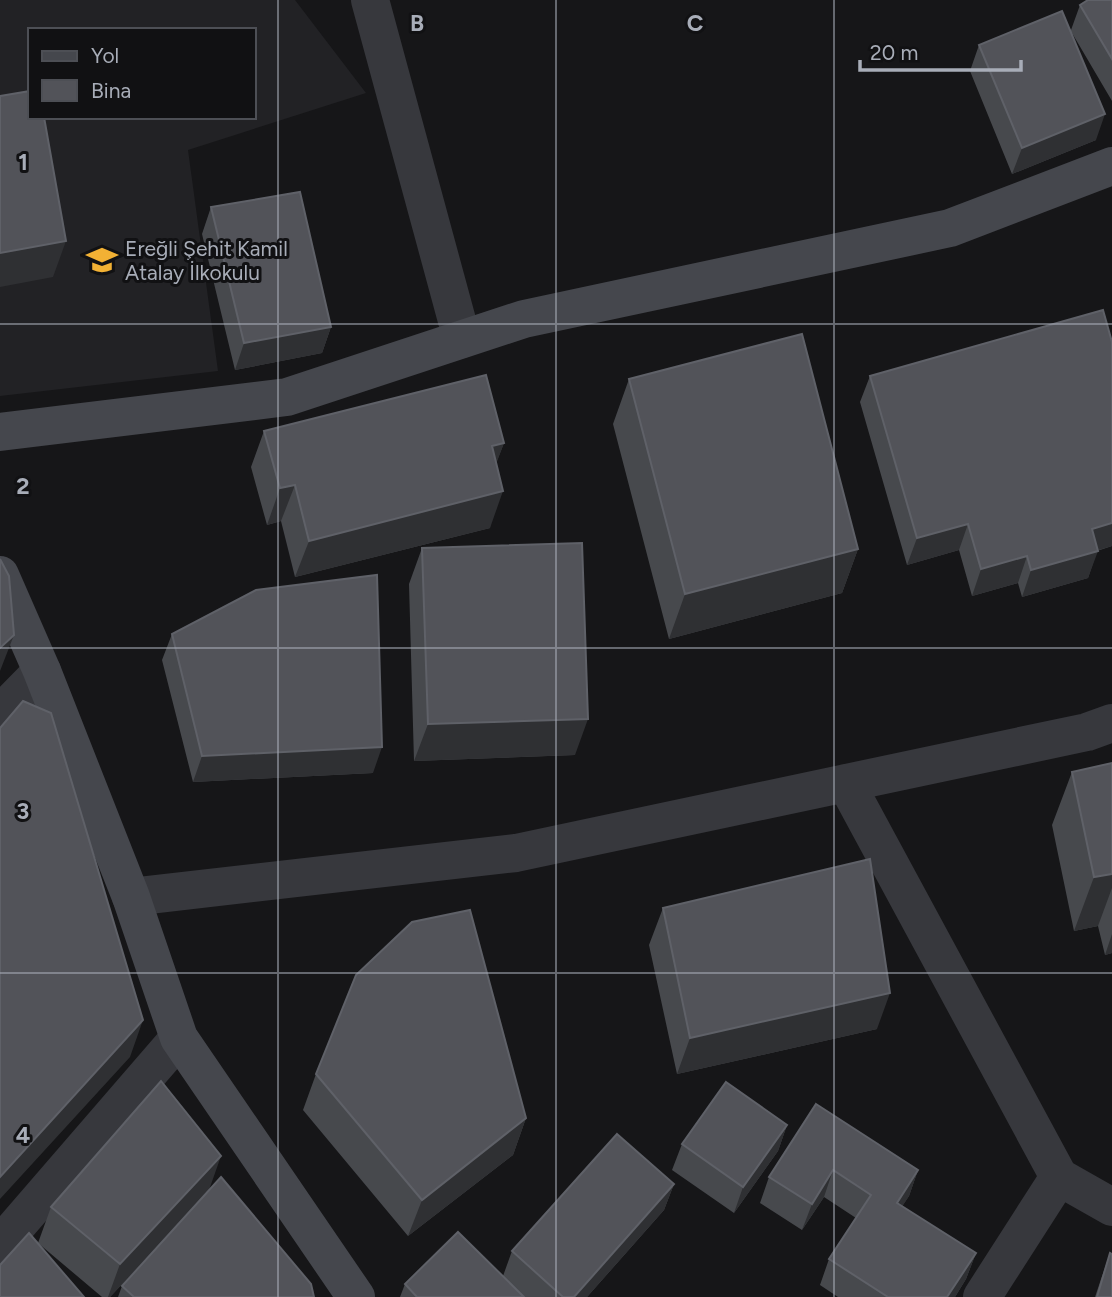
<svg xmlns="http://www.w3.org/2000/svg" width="1112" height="1297" font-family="Figtree,sans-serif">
<rect width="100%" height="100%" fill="#161618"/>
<!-- built -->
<path fill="#222225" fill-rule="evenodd" d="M 0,0 L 295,0 L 366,93 L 188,150 L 218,371 L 0,396 ZM 30,30 L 254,30 L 254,117 L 30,117 Z"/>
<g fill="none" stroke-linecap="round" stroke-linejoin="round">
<!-- street -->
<path stroke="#37383d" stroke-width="38" d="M 370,0 L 462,339
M 0,714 L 42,671
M 846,783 L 1059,1177
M 131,897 L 516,853 L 1087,732 L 1112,723
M 0,1245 L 179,1038
M 982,1297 L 1059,1177 L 1112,1207"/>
<!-- secondary -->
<path stroke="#45474d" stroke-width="38" d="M 0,432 L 287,397 L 524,319 L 950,228 L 1112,166
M 0,575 L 42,671 L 131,897 L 179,1038 L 356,1297"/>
</g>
<!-- wall -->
<path fill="#47494d" d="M 1112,0 L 1112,101 L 1072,33 L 1096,140 L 1012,174 L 970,71 L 979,45 L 1071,30 L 1080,5 Z
M 211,207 L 331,327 L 322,353 L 235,370 L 202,234 Z
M 1112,342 L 1112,546 L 1097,551 L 1088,578 L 1022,597 L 1018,583 L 972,596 L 959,550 L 907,565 L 860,402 L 870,376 Z
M 629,379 L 858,549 L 842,593 L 669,639 L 613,424 Z
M 264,431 L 504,443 L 496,463 L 490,528 L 295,577 L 281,521 L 267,525 L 251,467 Z
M 422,548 L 575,755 L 414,761 L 409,584 Z
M 172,634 L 373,773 L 193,782 L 162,660 Z
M 1112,763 L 1112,953 L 1105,955 L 1098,926 L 1074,931 L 1052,825 L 1072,772 Z
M 663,908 L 877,1029 L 677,1074 L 649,945 Z
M 316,1074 L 526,1118 L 513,1155 L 408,1236 L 303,1110 Z
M 816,1104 L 918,1170 L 909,1196 L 902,1206 L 976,1253 L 966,1279 L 955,1297 L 838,1297 L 820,1285 L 829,1259 L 856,1218 L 824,1197 L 802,1230 L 760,1203 L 769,1177 Z
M 787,1125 L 778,1151 L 734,1213 L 672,1170 L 682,1144 Z
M 674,1184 L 664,1210 L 587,1297 L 400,1297 L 405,1284 L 503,1276 L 512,1251 Z
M 209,1191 L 314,1297 L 118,1297 L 122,1286 L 179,1223 L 110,1297 L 102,1297 L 38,1243 L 51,1207 Z
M 1110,1253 L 1112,1297 L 1095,1297 L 1101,1279 Z"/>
<!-- shaded-wall -->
<path fill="#2f3033" d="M 1105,114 L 1096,140 L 1012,174 L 1022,148 Z
M 66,241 L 53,277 L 0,287 L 0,253 Z
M 331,327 L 322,353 L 235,370 L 244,343 Z
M 504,443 L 490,480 L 492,446 Z
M 295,485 L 281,521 L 267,525 L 280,488 Z
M 503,491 L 490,528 L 295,577 L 309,541 Z
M 1112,523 L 1112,546 L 1082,555 L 1092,529 Z
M 968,524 L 959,550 L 907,565 L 917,538 Z
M 858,549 L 842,593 L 669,639 L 685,594 Z
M 1098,551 L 1088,578 L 1022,597 L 1031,570 Z
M 1027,556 L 1018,583 L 972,596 L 981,569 Z
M 14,635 L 0,671 L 0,648 Z
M 588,719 L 575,755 L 414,761 L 428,724 Z
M 382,747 L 373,773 L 193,782 L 202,756 Z
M 1112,874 L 1112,888 L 1098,926 L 1074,931 L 1094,877 Z
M 1112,934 L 1112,953 L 1105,955 Z
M 890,993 L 877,1029 L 677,1074 L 690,1038 Z
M 143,1020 L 130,1057 L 0,1199 L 0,1177 Z
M 526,1118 L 513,1155 L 408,1236 L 422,1200 Z
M 787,1125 L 778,1151 L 734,1213 L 743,1187 Z
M 221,1156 L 208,1193 L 110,1297 L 108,1297 L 120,1264 Z
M 833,1170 L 824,1197 L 802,1230 L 812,1204 Z
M 918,1170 L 909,1196 L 888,1229 L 897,1203 Z
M 674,1184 L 664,1210 L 587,1297 L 574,1297 Z
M 976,1253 L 966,1279 L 955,1297 L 947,1297 Z"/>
<!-- building -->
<path fill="#525359" stroke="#5f6168" stroke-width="2" d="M 1088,0 L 1112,0 L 1112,59 L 1080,5 Z
M 1062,11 L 1105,114 L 1022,148 L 979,45 Z
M 30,91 L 30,117 L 44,117 L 66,241 L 0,253 L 0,96 Z
M 300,192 L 331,327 L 244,343 L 211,207 Z
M 1103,310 L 1112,342 L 1112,523 L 1092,529 L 1098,551 L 1031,570 L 1027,556 L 981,569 L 968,524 L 917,538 L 870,376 Z
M 802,334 L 858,549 L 685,594 L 629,379 Z
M 486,375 L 504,443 L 492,446 L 503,491 L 309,541 L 295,485 L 280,488 L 264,431 Z
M 582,543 L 588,719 L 428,724 L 422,548 Z
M 0,559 L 9,576 L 14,635 L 0,648 Z
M 377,575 L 382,747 L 202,756 L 172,634 L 256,590 Z
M 23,701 L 51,713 L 143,1020 L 0,1177 L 0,728 Z
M 1112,763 L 1112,874 L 1094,877 L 1072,772 Z
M 870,859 L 890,993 L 690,1038 L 663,908 Z
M 470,910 L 526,1118 L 422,1200 L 316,1074 L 356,975 L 412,922 Z
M 161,1081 L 221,1156 L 120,1264 L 51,1207 Z
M 726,1082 L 787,1125 L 743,1187 L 682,1144 Z
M 816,1104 L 918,1170 L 897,1203 L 976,1253 L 947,1297 L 888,1297 L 829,1259 L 871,1195 L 833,1170 L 812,1204 L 769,1177 Z
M 617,1134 L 674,1184 L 574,1297 L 563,1297 L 512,1251 Z
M 221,1177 L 311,1284 L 314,1297 L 134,1297 L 122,1286 Z
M 458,1232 L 524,1297 L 417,1297 L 405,1284 Z
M 29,1233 L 84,1297 L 0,1297 L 0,1265 Z
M 1110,1253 L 1112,1254 L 1112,1297 L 1097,1297 Z"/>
<!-- grid -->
<path fill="none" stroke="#a8adb8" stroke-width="2" stroke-opacity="0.55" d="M 278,0 L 278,1297M 556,0 L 556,1297M 834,0 L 834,1297M 0,324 L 1112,324M 0,648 L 1112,648M 0,973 L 1112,973"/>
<!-- icons -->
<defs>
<symbol id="school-bare" viewBox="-9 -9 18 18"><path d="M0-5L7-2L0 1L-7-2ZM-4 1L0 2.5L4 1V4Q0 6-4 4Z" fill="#f2b134" stroke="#111113" stroke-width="2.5" paint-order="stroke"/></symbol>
</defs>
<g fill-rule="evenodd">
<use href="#school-bare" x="80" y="238" width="44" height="44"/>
</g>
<g text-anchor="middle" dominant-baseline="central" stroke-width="6" stroke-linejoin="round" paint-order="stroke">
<!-- poi labels -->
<g font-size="21" fill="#a8adb8" stroke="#111113" text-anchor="start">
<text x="125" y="248">Ereğli Şehit Kamil<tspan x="125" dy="24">Atalay İlkokulu</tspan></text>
</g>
</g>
<g font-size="23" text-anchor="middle" font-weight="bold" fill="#a8adb8" stroke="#111113" stroke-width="6" stroke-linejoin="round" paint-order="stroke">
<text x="417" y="31">B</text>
<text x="695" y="31">C</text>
<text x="23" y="170">1</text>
<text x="23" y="494">2</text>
<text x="23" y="819">3</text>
<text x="23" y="1143">4</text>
</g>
<!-- legend -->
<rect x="28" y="28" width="228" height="91" fill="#111113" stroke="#4d4f55" stroke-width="2"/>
<rect x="42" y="51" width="35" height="10" fill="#45474d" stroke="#4d4f55" stroke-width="2"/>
<text x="91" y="63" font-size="21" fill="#a8adb8">Yol</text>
<rect x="42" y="80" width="35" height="21" fill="#525359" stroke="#4d4f55" stroke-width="2"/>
<text x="91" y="98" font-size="21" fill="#a8adb8">Bina</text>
<!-- scale -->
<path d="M860 60v10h161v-10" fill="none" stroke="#a8adb8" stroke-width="3.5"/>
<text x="870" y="60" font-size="21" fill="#a8adb8" stroke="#111113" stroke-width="5" paint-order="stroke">20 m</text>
</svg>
